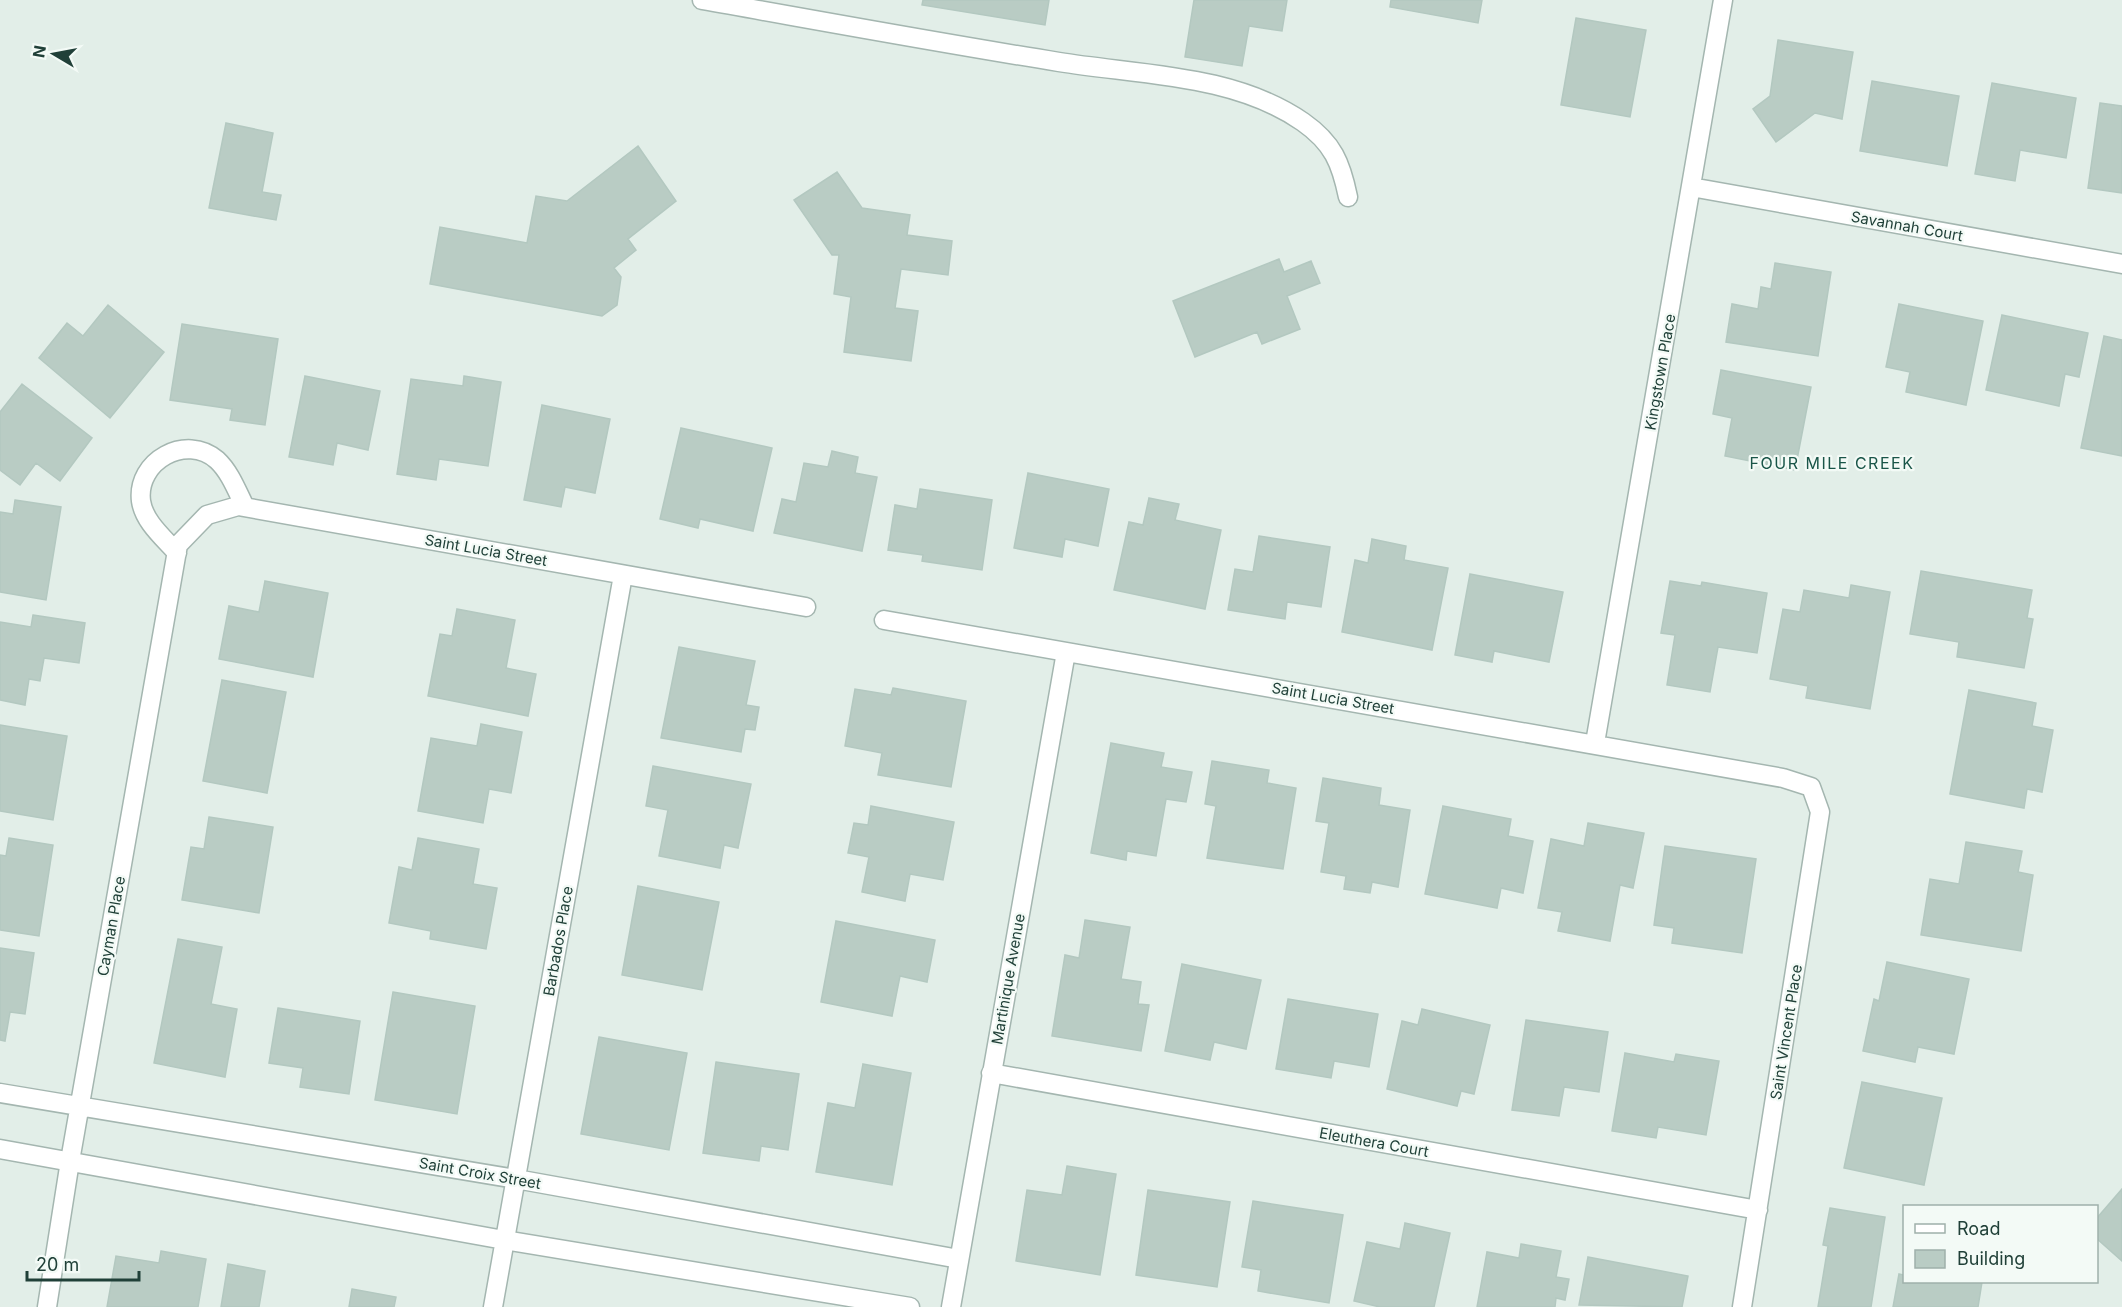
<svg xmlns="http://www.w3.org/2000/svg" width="2122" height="1307" font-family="Inter,sans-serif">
<rect width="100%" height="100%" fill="#e2eee8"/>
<!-- building -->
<path fill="#b9ccc4" stroke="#b3c8c0" stroke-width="1.5" d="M 923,0 L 1049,0 L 1045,25 L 922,5 Z
M 1194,0 L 1287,0 L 1282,31 L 1249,26 L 1242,66 L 1185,57 Z
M 1391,0 L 1482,0 L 1478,23 L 1390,7 Z
M 1576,18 L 1646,30 L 1630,117 L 1561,105 Z
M 1778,40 L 1853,52 L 1842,119 L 1815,113 L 1776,142 L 1753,109 L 1770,96 Z
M 1872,81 L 1959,96 L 1947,166 L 1860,151 Z
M 1992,83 L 2076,98 L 2066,158 L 2020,150 L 2015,181 L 1975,174 Z
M 2100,103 L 2122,106 L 2122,193 L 2088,188 Z
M 226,123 L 273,133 L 262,192 L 281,195 L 276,220 L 209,208 Z
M 638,146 L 676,201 L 628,239 L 636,250 L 614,268 L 621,277 L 617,305 L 602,316 L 430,284 L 440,227 L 527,243 L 536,196 L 567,201 Z
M 837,172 L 862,208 L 910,215 L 907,235 L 952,241 L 948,275 L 901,269 L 895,308 L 918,311 L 911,361 L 844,352 L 851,297 L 834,294 L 839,255 L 832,255 L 794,200 Z
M 1279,259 L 1284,272 L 1311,261 L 1320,283 L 1287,296 L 1300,329 L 1262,344 L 1257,332 L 1195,357 L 1173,301 Z
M 1775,263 L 1831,272 L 1818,356 L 1726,342 L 1732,304 L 1758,309 L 1761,287 L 1771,289 Z
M 1899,304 L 1983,321 L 1966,405 L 1906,392 L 1910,372 L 1886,367 Z
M 108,305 L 164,352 L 110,418 L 39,358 L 67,323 L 83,336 Z
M 2002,315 L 2088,333 L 2079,377 L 2065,374 L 2059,406 L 1986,390 Z
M 182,324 L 278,339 L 265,425 L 230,420 L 232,409 L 170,400 Z
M 2104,336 L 2122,340 L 2122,456 L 2081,448 Z
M 1721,370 L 1811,387 L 1795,470 L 1725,456 L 1732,418 L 1713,414 Z
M 305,376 L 380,391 L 368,450 L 337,443 L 333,465 L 289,457 Z
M 464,376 L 501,382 L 488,466 L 439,459 L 436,480 L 397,474 L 411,379 L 463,386 Z
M 22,384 L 92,438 L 60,481 L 36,463 L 20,485 L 0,470 L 0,412 Z
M 542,405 L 610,419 L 595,493 L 565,487 L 561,507 L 524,500 Z
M 681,428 L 772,448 L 753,531 L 700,519 L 698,528 L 660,519 Z
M 832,451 L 858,457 L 855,473 L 877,477 L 862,551 L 774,533 L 782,499 L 796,502 L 804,463 L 828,467 Z
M 1028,473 L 1109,489 L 1098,546 L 1065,539 L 1062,557 L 1014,548 Z
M 920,489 L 992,500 L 982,570 L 922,561 L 923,555 L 888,550 L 895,505 L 917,509 Z
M 1149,498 L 1179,504 L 1175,520 L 1221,530 L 1205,609 L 1114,590 L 1129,522 L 1143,525 Z
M 15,500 L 61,507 L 46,600 L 0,592 L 0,512 L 13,514 Z
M 1259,536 L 1330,547 L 1321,607 L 1287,602 L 1285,619 L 1228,610 L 1235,569 L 1253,572 Z
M 1372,539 L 1406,546 L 1404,560 L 1448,568 L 1432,650 L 1342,632 L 1355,560 L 1368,563 Z
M 1921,571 L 2032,590 L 2027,618 L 2033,619 L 2024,668 L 1957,657 L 1959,642 L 1910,634 Z
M 1470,574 L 1563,592 L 1549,662 L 1494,651 L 1492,662 L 1455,655 Z
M 265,581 L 328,593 L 313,677 L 219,659 L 229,606 L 259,612 Z
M 1670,581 L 1701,586 L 1702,582 L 1767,593 L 1757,653 L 1718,647 L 1710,692 L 1667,685 L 1675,635 L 1661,633 Z
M 1851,585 L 1890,592 L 1870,709 L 1806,698 L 1808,686 L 1770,679 L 1783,609 L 1800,612 L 1804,590 L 1849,598 Z
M 457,609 L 515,620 L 506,668 L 536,674 L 528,716 L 428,696 L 440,634 L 452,636 Z
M 33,615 L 85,623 L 79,663 L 44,658 L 40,681 L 29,679 L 25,705 L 0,700 L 0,622 L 31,627 Z
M 679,647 L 755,661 L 746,705 L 759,707 L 755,730 L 745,729 L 741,752 L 661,738 Z
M 222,680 L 286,692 L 267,793 L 203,781 Z
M 893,688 L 966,701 L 951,787 L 878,775 L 882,753 L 845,746 L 855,689 L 891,695 Z
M 1969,690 L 2036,703 L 2032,726 L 2053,730 L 2042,792 L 2027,789 L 2024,808 L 1950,794 Z
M 481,724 L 522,732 L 511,793 L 489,789 L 483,823 L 418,811 L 431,738 L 477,746 Z
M 0,725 L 67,736 L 53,820 L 0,811 Z
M 1111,743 L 1164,753 L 1161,767 L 1192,772 L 1186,802 L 1166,799 L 1156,856 L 1127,851 L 1126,860 L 1091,853 Z
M 1212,761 L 1269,770 L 1267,783 L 1296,788 L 1283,869 L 1207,858 L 1216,806 L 1205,804 Z
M 653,766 L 751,784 L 738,848 L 724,845 L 720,868 L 659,856 L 668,810 L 646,806 Z
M 1323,778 L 1381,788 L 1379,805 L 1410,810 L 1398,887 L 1372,882 L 1370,893 L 1344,889 L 1346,876 L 1321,872 L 1329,823 L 1316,821 Z
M 871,806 L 954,822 L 943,880 L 910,874 L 905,901 L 862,892 L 869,857 L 848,853 L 854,823 L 868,825 Z
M 1443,806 L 1511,819 L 1508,836 L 1533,841 L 1523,893 L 1501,888 L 1497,908 L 1425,894 Z
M 209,817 L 273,827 L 259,913 L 182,900 L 191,847 L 204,849 Z
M 1588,823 L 1644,833 L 1633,888 L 1620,885 L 1610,941 L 1558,931 L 1562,912 L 1538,908 L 1551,839 L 1584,846 Z
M 9,838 L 53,845 L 39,936 L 0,930 L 0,855 L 6,856 Z
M 418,838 L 479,849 L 473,884 L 497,888 L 486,949 L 430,939 L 431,931 L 389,923 L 399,867 L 412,870 Z
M 1966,842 L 2022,851 L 2018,872 L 2033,875 L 2021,951 L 1921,935 L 1930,879 L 1959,884 Z
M 1665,846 L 1756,859 L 1742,953 L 1672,943 L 1674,928 L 1654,925 Z
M 638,886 L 719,902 L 702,990 L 622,975 Z
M 1085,920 L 1130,927 L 1121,979 L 1141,982 L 1138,1004 L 1149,1005 L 1141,1051 L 1052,1036 L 1065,955 L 1079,958 Z
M 836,921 L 935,940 L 927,982 L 900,976 L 892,1016 L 821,1002 Z
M 178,939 L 222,947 L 211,1004 L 237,1009 L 225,1077 L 154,1063 Z
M 0,948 L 34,953 L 25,1014 L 10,1012 L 5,1041 L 0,1040 Z
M 1887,962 L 1969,979 L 1954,1054 L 1918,1047 L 1915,1062 L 1863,1051 L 1874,999 L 1879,1001 Z
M 1182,964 L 1261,980 L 1246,1049 L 1214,1042 L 1210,1060 L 1165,1051 Z
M 393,992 L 475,1006 L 457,1114 L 375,1100 Z
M 1288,999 L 1378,1014 L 1369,1067 L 1334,1061 L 1331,1078 L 1276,1069 Z
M 278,1008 L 360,1021 L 349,1094 L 300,1087 L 303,1068 L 269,1063 Z
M 1422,1009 L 1490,1025 L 1474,1094 L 1461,1091 L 1457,1106 L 1387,1089 L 1402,1021 L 1418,1025 Z
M 1526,1020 L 1608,1032 L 1599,1092 L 1564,1087 L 1559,1116 L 1512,1110 Z
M 599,1037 L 687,1053 L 669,1150 L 581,1134 Z
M 1625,1053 L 1674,1062 L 1676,1054 L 1719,1061 L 1706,1135 L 1658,1127 L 1656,1138 L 1612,1131 Z
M 716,1062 L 799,1074 L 788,1150 L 761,1146 L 759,1161 L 703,1153 Z
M 863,1064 L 911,1073 L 892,1185 L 816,1172 L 828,1103 L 855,1108 Z
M 1862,1082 L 1942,1098 L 1924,1185 L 1844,1168 Z
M 1067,1166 L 1116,1174 L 1100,1275 L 1016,1261 L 1027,1190 L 1062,1195 Z
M 2122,1189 L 2122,1261 L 2096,1238 L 2096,1219 Z
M 1148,1190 L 1230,1202 L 1217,1287 L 1136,1275 Z
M 1253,1201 L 1343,1215 L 1329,1303 L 1258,1291 L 1261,1270 L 1242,1267 Z
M 1830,1208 L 1885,1217 L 1871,1307 L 1818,1307 L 1828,1246 L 1823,1245 Z
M 1405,1223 L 1450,1233 L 1434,1307 L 1380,1307 L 1354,1301 L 1367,1242 L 1400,1249 Z
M 1521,1244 L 1561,1251 L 1556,1277 L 1569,1279 L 1565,1300 L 1556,1298 L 1555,1307 L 1477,1307 L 1487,1252 L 1519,1258 Z
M 161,1251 L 206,1259 L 198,1307 L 107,1307 L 116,1256 L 159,1263 Z
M 1588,1257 L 1688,1276 L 1682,1307 L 1579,1305 Z
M 228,1264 L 265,1271 L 259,1307 L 221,1307 Z
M 1899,1274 L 1904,1275 L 1904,1282 L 1982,1282 L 1978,1307 L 1893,1307 Z
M 352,1289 L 396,1297 L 394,1307 L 349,1307 Z"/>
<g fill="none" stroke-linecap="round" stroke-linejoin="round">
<defs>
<path id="lane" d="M 702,0 C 821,21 940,43 1059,62 C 1139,75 1234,74 1303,122 C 1333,143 1341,163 1348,197"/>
<path id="street" d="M 1691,187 L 2122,264
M 177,553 C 164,538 144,522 141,501 C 136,461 186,433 217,460 C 230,472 237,491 245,507
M 884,620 L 1783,778 L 1811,787 L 1820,812 L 1742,1307
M 1595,743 L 1723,0
M 991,1073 L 1758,1210
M 0,1093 L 516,1179 L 959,1259
M 0,1149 L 504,1240 L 910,1307
M 47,1307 L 70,1161 L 178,545 L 207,515 L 238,506 L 806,607
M 493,1307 L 623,575
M 951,1307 L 1066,652"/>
</defs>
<!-- lane casing -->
<use href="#lane" stroke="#a4b6b0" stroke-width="21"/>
<!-- street casing -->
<use href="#street" stroke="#a4b6b0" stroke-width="21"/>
<!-- lane -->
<use href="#lane" stroke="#fff" stroke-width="18"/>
<!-- street -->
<use href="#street" stroke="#fff" stroke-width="18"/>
</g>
<g text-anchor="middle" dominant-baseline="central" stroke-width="4.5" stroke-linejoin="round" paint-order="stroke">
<!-- street labels -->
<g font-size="15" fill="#204038" stroke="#f3faf6">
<text transform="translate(1907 226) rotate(10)">Savannah Court</text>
<text transform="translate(1660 372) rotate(-80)">Kingstown Place</text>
<text transform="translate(486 550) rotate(10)">Saint Lucia Street</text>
<text transform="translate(1333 698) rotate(10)">Saint Lucia Street</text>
<text transform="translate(111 926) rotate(-80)">Cayman Place</text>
<text transform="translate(558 941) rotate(-80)">Barbados Place</text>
<text transform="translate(1008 979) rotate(-80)">Martinique Avenue</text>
<text transform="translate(1786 1032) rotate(-81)">Saint Vincent Place</text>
<text transform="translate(1374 1142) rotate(10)">Eleuthera Court</text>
<text transform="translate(480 1173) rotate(10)">Saint Croix Street</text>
</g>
<!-- neighbourhood labels -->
<g font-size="16" letter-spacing="1.5" fill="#195548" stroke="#f3faf6">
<text x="1832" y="463">FOUR MILE CREEK</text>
</g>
</g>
<!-- legend -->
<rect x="1903" y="1205" width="195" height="78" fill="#f3faf6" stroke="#9fb0aa" stroke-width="1.5"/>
<rect x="1915" y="1224" width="30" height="9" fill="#ffffff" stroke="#9fb0aa" stroke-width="1.5"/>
<text x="1957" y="1235" font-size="18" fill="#204038">Road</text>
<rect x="1915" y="1250" width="30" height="18" fill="#b9ccc4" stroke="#9fb0aa" stroke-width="1.5"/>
<text x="1957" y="1265" font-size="18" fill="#204038">Building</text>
<!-- north arrow -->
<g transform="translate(54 54) rotate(280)" stroke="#f3faf6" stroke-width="4.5" paint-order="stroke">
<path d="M0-4.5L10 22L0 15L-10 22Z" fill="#204038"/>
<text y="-9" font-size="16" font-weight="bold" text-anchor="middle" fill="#204038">N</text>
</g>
<!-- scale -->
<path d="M27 1271v9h112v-9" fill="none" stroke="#204038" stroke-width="3"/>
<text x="36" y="1271" font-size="18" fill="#204038" stroke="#f3faf6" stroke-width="4.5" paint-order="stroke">20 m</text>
</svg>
